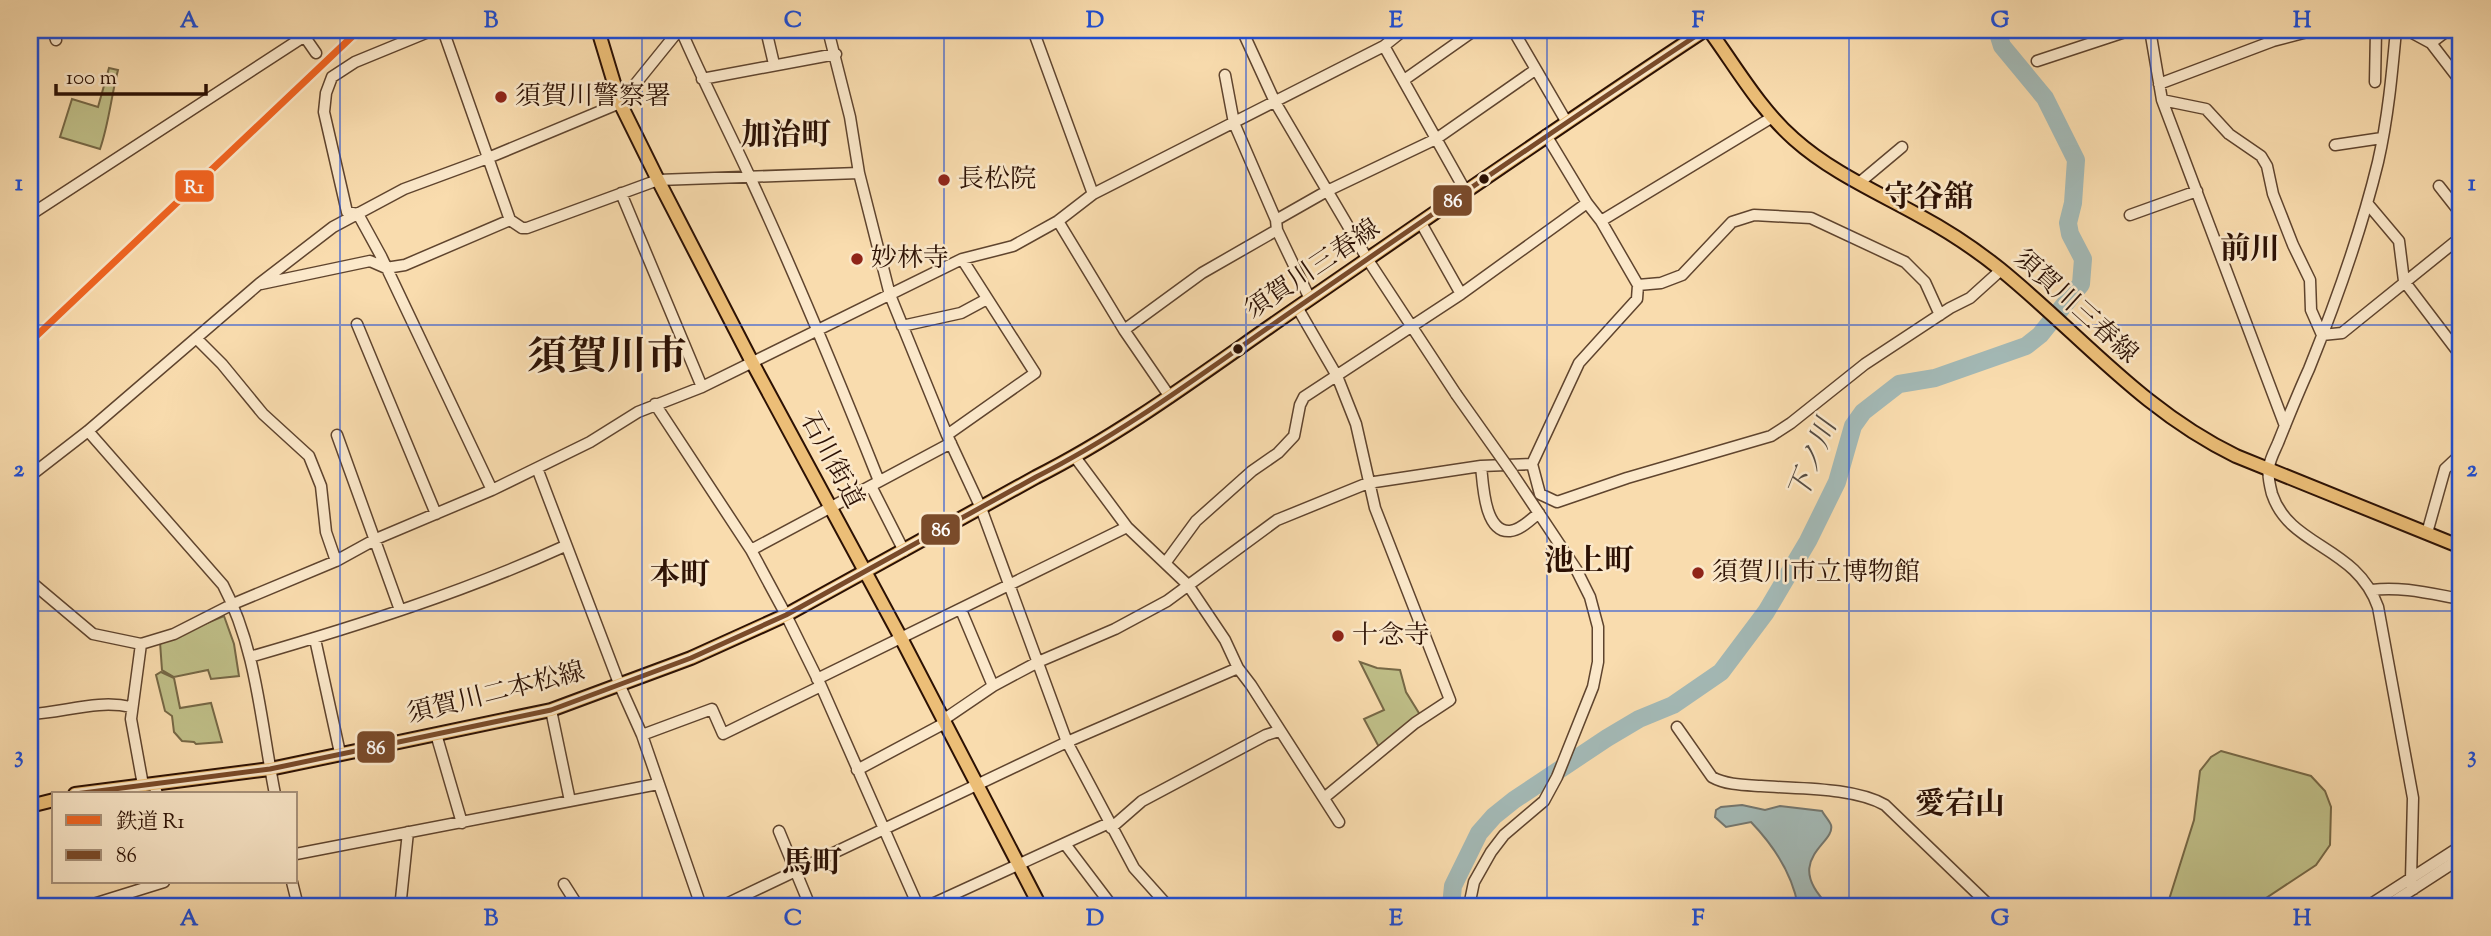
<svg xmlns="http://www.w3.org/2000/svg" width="2491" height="936" font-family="'Sorts Mill Goudy','Noto Serif JP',serif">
<rect width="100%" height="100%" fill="#f9dcae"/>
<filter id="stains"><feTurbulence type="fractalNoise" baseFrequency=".00286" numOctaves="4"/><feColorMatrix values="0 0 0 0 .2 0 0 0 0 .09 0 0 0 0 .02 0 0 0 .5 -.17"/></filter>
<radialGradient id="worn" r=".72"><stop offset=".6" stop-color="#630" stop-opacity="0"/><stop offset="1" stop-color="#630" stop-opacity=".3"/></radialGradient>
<!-- green -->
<path fill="#c0c089" stroke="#766846" stroke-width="2" d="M 109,68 L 118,70 C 111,97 109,123 100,149 L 60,137 L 72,99 L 98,107 Z
M 224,616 L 234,644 L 239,676 L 211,679 L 208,670 L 174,677 L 162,670 L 160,642 Z
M 1360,662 L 1377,668 L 1400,670 L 1406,692 L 1422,718 L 1379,747 L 1364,719 L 1384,710 Z
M 161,672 L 174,678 L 180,708 L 211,703 L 222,742 L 196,744 L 194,742 L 182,741 L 174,732 L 172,716 L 165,711 L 156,675 Z
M 2221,751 L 2311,776 L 2325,791 L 2331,807 L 2330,845 L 2316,865 L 2254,906 L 2167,906 L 2194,820 L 2200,771 L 2211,757 Z"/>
<!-- water -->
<path fill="#a3b9b6" stroke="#73766f" stroke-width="2" d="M 1742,805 L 1765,810 L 1780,806 L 1822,811 C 1824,815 1829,820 1831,825 C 1836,844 1781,859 1829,906 L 1798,906 C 1792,873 1774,846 1751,822 L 1726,827 L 1715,817 L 1716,810 L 1721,807 Z"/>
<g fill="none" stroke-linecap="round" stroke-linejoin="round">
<!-- river -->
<path stroke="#a3b9b6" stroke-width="18" d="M 1451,906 L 1453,886 L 1479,833 L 1494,816 L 1514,800 L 1607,738 L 1639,719 L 1673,705 L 1721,672 L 1766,612 L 1808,541 L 1837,482 L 1853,426 L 1863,412 L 1899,384 L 1935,378 L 2026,346 L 2040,335 L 2081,284 L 2083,259 L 2070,234 L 2068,223 L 2073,203 L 2076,160 L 2045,98 L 2002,46 L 1997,30"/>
<defs>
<path id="minor" d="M 53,30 L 56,40
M 300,30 L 316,53
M 433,30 L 355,62 L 332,77 L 326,93 L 324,112 L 347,212 L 358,214 L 381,256 L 492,490
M 443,30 L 510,220 L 522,228 L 527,228 L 658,180 L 859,173
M 681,30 C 702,79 727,127 749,175 C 796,276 838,378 879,481
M 766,30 L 774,64
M 828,30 L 850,117 L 859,173 L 890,295 L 947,435 L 981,508 L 1067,742 L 1134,868 L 1168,906
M 1033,30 L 1093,194
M 1242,30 L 1275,102 L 1368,260 L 1456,394
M 1513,30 L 1566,121
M 2150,30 L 2162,100 L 2285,426
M 2396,30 C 2392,74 2388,118 2378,162 C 2361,232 2336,302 2309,369 C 2298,393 2288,418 2278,443 C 2275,450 2270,459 2269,467 C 2267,475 2270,486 2272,494 C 2290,548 2356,545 2378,607 L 2413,798 L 2411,879 L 2414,889
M 2407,30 L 2431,43 L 2461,82
M 2431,43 L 2448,30
M 1384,46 L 1466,192
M 2037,61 L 2131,30
M 1225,75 L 1234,123 L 1276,220 L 1277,230 L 1310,299
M 702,79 L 836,54
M 1404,80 L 1475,30
M 2375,82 L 2376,30
M 2159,84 L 2273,41 L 2315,30
M 2162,100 L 2206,109 L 2229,134 L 2261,156 L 2267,166 L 2273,194 L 2293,245 L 2310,280 L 2311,310 L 2322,335 L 2342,333 L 2461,237
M 1546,135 L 1587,203 L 1601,221 L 1638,285 L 1637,299 L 1579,363 L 1532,464 L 1540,494 L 1557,502 L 1627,478 L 1771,436 L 1791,423 L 1865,364 L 1950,308 L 1970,298 L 2001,270
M 2335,145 L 2382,138
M 1859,183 L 1902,147
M 2439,186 L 2461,214
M 621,193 L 702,387
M 2367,203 L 2399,241 L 2404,281 L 2461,356
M 30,215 L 314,30
M 2130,215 L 2197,191
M 1276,220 L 1327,191 L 1436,139 L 1535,70
M 1058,221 L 1124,330 L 1170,397
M 1601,221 L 1771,118
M 1421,223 L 1461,294
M 261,284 L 370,261 L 386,268 L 405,265 L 510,220
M 1638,285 L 1661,283 L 1682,275 L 1732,222 L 1754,215 L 1811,218 L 1905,262 L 1925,282 L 1940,315
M 1297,307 L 1337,376 L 1356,424 L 1375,508 L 1450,700 L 1415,723 L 1324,798
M 357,324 L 436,514
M 902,326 L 961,313 L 987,299
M 1124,330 L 1202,273 L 1277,230
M 196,338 L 222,364 L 263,414 L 309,456 L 321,486 L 326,532 L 336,561
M 655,404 L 751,550 L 786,615 L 821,686 L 918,906
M 88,431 L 223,585 C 257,649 261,725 275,794
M 337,435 L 400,610
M 947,435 L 1035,373 L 962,259
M 1075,457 L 1127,527 L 1188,585 L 1225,640 L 1238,668 L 1251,685 L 1339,822
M 1481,466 C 1483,483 1484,533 1510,531 C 1521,530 1531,519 1539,513
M 537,468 L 620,686 L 642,735 L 701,906
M 30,476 L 88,431 L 259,284 L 333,227 L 404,189 L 488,158 L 620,103 L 679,30
M 871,486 L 904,551
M 2427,533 L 2445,469 L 2461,454
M 751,550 L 951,443
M 1166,562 L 1196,521 L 1252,471 L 1278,453 L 1294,436 L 1300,405 L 1304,397 L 1461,294 L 1587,203
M 30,581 L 93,634 L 141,644 L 174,634 L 233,604 L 336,561 L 376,539 L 492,490 L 590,442 L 638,412 L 702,387 L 962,259 L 1013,246 L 1058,221 L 1093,194 L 1384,46 L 1404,30
M 2372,590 C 2401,586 2432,594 2461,599
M 961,610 L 993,686
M 315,639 L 340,753
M 141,644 L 131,719 L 143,785
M 250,657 C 357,626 464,592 565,546
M 817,679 L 1127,527
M 551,710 L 570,801
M 30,714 C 63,713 97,699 131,707
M 943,720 L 993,686 L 1038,662 L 1115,629 L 1167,601 L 1277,520 L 1368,483 L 1481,466 L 1532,464
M 1677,727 L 1712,777 C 1726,785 1745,785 1761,786 C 1798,789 1853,787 1885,805 L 1990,906
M 436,734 L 462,823
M 642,735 L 712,709 L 723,734 L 821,686
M 857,770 L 945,723
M 154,784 L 157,794
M 1111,828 L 1142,801 L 1266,735 L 1279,731
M 779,831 L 810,906
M 1065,844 L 1112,906
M 296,854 L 658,784
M 292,882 L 298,906
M 564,884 L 578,906
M 87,906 L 164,882
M 403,906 L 401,899 L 408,832
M 722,906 L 1067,742 L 1238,668
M 928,906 L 1109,823
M 1469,906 L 1474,882 L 1491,852 L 1504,835 L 1544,801 L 1557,777 L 1593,687 L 1598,662 L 1598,627 L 1590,597 L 1576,569 L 1512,473
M 2368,906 L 2461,846
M 2387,906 L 2461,858"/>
<path id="major" d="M 598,30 L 620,103 L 658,180 L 752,362 L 901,638 L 1040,906
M 1709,30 C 1736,67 1759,108 1794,139 C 1831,172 1877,192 1920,216 C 1948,231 1975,249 2000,269 C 2080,334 2141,410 2236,456 L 2461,547
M 75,794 L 270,769 L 551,710 L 691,658 L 786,615 L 1036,477 C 1129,430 1212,366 1298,307 C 1433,214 1568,120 1705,30
M 30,806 L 54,800"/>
</defs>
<!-- minor casing -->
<use href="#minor" stroke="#5f442e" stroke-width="13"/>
<!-- major casing -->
<use href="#major" stroke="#2c1104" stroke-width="16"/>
<!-- minor -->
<use href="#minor" stroke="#fbe8ca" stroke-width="10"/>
<!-- major -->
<use href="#major" stroke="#ecbe77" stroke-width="12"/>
<defs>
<path id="minor-bridge" d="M 1456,394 L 1512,473"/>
</defs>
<!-- minor-bridge casing -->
<use href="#minor-bridge" stroke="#5f442e" stroke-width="13" stroke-linecap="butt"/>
<!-- minor-bridge -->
<use href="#minor-bridge" stroke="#fbe8ca" stroke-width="10"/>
<defs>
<path id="bus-1" d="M 75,794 L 270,769 L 551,710 L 691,658 L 786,615 L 1036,477 C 1129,430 1212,366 1298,307 C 1433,214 1568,120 1705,30"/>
</defs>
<!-- bus-1 casing -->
<use href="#bus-1" stroke="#fbe8ca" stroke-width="10"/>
<!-- bus-1 -->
<use href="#bus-1" stroke="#7a4b2a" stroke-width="5"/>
<defs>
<path id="rail-1" d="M 30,342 L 359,30"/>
</defs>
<!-- rail-1 casing -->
<use href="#rail-1" stroke="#fbe8ca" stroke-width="12"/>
<!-- rail-1 -->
<use href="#rail-1" stroke="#f26522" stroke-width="7"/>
</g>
<!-- grid -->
<path fill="none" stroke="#1d4ed8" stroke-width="2" stroke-opacity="0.55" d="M 340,30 L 340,906M 642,30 L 642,906M 944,30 L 944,906M 1246,30 L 1246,906M 1547,30 L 1547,906M 1849,30 L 1849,906M 2151,30 L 2151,906M 30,325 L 2461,325M 30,611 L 2461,611"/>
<!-- markers -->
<g fill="#8f2418" stroke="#fbe8ca" stroke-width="2.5">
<circle cx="501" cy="97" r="7"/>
<circle cx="944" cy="180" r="7"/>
<circle cx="857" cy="259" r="7"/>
<circle cx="1698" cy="573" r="7"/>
<circle cx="1338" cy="636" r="7"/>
</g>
<g fill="#2c1104" stroke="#fbe8ca" stroke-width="2.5">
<circle cx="1484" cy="179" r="6"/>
<circle cx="1238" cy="349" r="6"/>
</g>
<g text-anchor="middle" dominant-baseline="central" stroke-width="5" stroke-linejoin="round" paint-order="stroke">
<!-- poi labels -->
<g font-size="26" fill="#2c1104" stroke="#fbe8ca" text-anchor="start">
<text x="515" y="97">須賀川警察署</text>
<text x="958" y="180">長松院</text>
<text x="871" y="259">妙林寺</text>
<text x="1712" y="573">須賀川市立博物館</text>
<text x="1352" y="636">十念寺</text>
</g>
<!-- street labels -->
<g font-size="26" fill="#2c1104" stroke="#fbe8ca">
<text transform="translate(1313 270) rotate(-34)">須賀川三春線</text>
<text transform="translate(2075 307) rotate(42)">須賀川三春線</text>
<text transform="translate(831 461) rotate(62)">石川街道</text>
<text transform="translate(496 694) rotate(-14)">須賀川二本松線</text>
</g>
<!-- water labels -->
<g font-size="28" font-style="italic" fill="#564c42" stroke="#fbe8ca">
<text transform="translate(1814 460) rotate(-68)">下ノ川</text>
</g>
<!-- quarter labels -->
<g font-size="30" font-weight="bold" fill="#2c1104" stroke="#fbe8ca">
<text x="786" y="136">加治町</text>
<text x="1929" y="198">守谷舘</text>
<text x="2250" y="250">前川</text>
<text x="1589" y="562">池上町</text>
<text x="680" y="576">本町</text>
<text x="1960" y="805">愛宕山</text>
<text x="812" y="864">馬町</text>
</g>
<!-- town labels -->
<g font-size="40" font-weight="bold" fill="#2c1104" stroke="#fbe8ca">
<text x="607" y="359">須賀川市</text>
</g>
</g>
<g stroke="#fbe8ca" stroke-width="2.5">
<rect x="174" y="169" width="41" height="34" rx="7" fill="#f26522"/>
<rect x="1432" y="184" width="41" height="33" rx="7" fill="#7a4b2a"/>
<rect x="920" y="513" width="41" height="33" rx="7" fill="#7a4b2a"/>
<rect x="356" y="730" width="40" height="34" rx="7" fill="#7a4b2a"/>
</g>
<g font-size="19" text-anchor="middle" font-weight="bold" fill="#fff">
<text x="194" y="193">R1</text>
<text x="1453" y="207">86</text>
<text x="941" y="536">86</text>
<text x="376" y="754">86</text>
</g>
<!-- margin -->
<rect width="2491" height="936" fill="none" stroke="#f9dcae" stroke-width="77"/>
<!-- legend -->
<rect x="52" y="792" width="245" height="91" fill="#fbe8ca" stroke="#a8927b" stroke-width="2"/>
<rect x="66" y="815" width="35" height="10" fill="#f26522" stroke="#a8927b" stroke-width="2"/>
<text x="116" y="828" font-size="21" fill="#2c1104">鉄道 R1</text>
<rect x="66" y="850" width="35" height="10" fill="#7a4b2a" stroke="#a8927b" stroke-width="2"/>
<text x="116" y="862" font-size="21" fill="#2c1104">86</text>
<!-- scale -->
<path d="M56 84v10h150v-10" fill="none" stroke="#2c1104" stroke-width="3.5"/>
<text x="66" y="84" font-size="21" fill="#2c1104" stroke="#fbe8ca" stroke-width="5" paint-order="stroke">100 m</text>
<rect x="38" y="38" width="2414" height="860" fill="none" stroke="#1d4ed8" stroke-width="2.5"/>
<g font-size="23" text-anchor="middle" font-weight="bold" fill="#1d4ed8">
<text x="189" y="27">A</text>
<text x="491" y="27">B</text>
<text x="793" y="27">C</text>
<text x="1095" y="27">D</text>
<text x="1396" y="27">E</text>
<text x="1698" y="27">F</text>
<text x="2000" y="27">G</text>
<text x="2302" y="27">H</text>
<text x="19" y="190">1</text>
<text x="2472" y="190">1</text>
<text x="19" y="476">2</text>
<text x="2472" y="476">2</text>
<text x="19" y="762">3</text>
<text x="2472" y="762">3</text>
<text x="189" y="925">A</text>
<text x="491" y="925">B</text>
<text x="793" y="925">C</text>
<text x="1095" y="925">D</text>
<text x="1396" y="925">E</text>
<text x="1698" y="925">F</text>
<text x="2000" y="925">G</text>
<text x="2302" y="925">H</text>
</g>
<rect width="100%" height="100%" filter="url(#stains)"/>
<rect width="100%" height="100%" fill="url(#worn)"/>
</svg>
